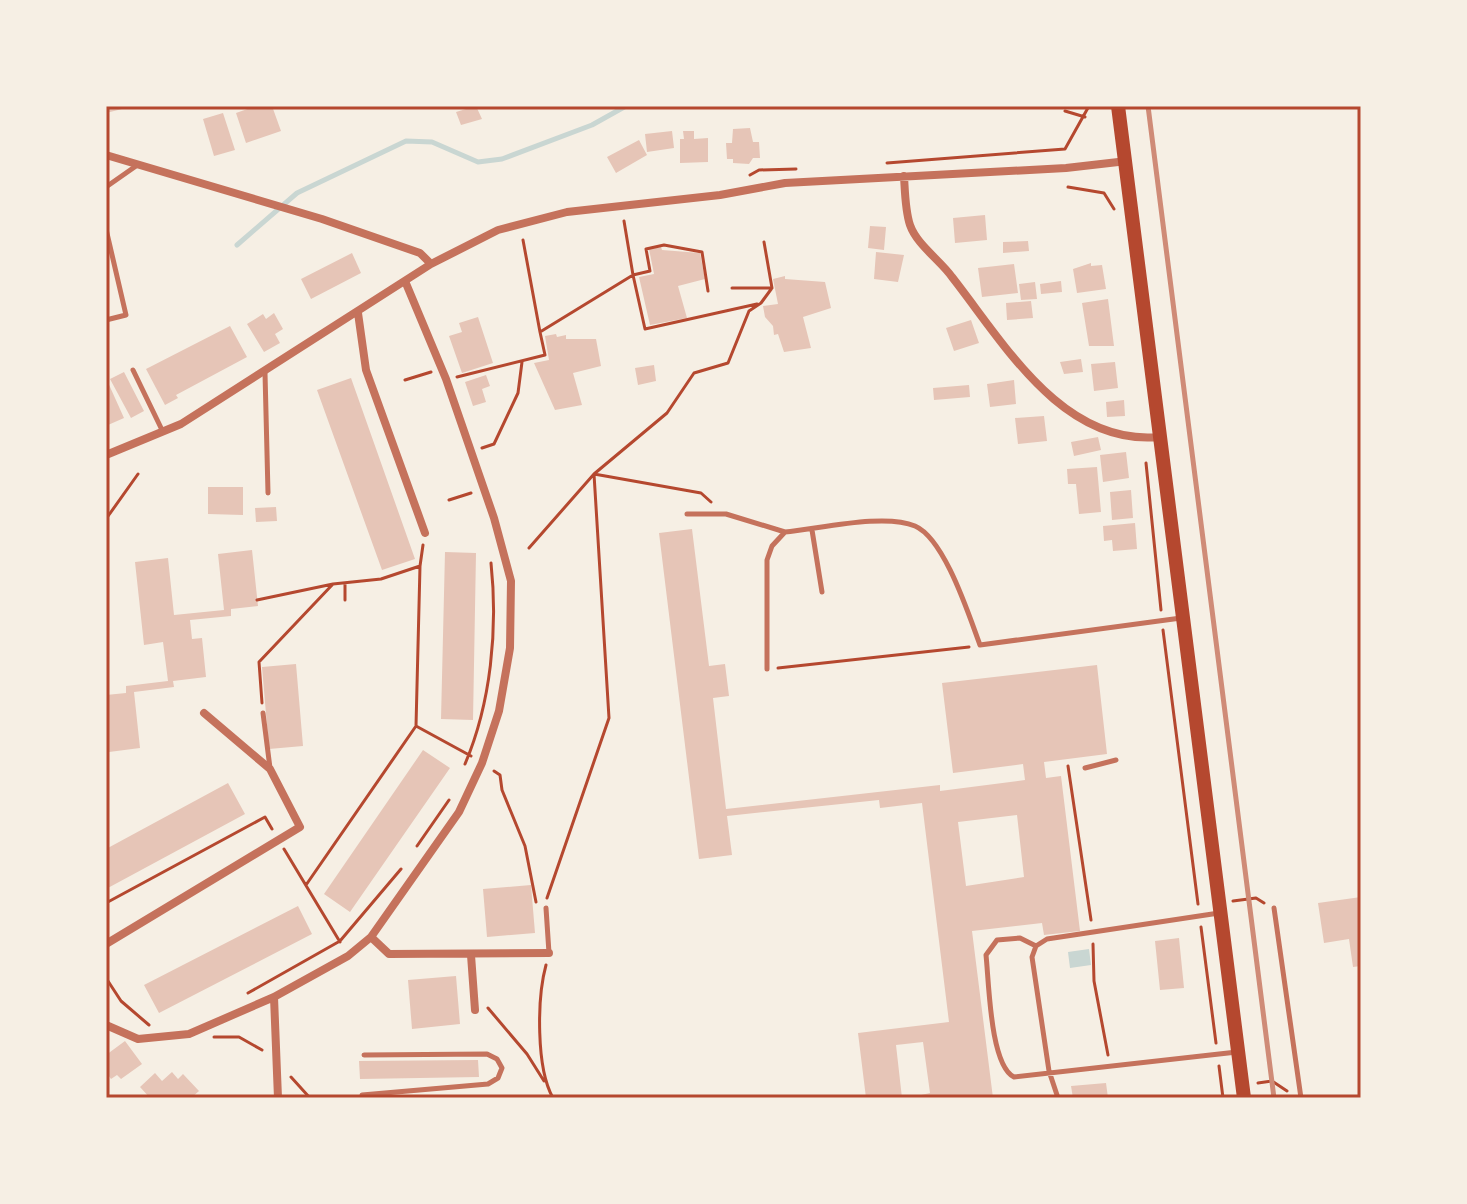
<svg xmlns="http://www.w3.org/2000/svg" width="1467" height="1204" font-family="Rubik,sans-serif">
<rect width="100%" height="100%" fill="#f6efe4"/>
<!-- water -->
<path fill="#c9d6d2" d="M 1089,949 L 1091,965 L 1070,968 L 1068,952 Z"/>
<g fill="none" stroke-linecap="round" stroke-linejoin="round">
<!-- stream -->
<path stroke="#c9d6d2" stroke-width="5" d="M 237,245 L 297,193 L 406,141 L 432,142 L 478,162 L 502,159 L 592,125 L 626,106"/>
</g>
<!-- building -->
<path fill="#e6c5b7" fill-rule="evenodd" d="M 106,106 L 130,106 L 130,107 L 106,113 Z
M 256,106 L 272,106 L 281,131 L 246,143 L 236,113 Z
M 476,106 L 482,119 L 461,125 L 456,112 Z
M 223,113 L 235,150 L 214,156 L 203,119 Z
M 750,128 L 753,142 L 759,142 L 760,158 L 753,158 L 749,164 L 733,163 L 733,159 L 727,159 L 726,143 L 732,143 L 733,129 Z
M 672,131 L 674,148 L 647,152 L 645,134 Z
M 683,131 L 694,131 L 694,139 L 708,138 L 708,162 L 680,163 L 680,139 L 684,139 Z
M 639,140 L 647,155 L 616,173 L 607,157 Z
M 985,215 L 987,240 L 955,243 L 953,218 Z
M 870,226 L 886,227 L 884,250 L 868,248 Z
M 1028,241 L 1029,251 L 1003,253 L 1003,242 Z
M 661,247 L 662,250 L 700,253 L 705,279 L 678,286 L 687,318 L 650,325 L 639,277 L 654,274 L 649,249 Z
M 876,252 L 904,255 L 898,282 L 874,279 Z
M 352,253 L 361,273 L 311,299 L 301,279 Z
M 1091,263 L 1091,266 L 1102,265 L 1106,289 L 1077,293 L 1073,269 Z
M 1014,264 L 1018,293 L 982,297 L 978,268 Z
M 785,276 L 785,279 L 825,282 L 831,308 L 803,317 L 811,348 L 784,352 L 778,334 L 774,335 L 773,326 L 765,317 L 763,306 L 778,304 L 773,279 Z
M 1061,281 L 1062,292 L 1041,294 L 1040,284 Z
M 1035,282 L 1037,299 L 1021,300 L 1019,284 Z
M 1108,299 L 1114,346 L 1089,346 L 1082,303 Z
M 1031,301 L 1033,318 L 1007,320 L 1006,303 Z
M 274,313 L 283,329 L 275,334 L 280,343 L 264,352 L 247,324 L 263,314 L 266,319 Z
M 478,317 L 493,363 L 462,373 L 449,336 L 462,332 L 459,323 Z
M 971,320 L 979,343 L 954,351 L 946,328 Z
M 230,326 L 247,357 L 176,395 L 178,398 L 165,405 L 146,369 Z
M 556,334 L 557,337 L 566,335 L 566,339 L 596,339 L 601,366 L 573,373 L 582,405 L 555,410 L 534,363 L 549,360 L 545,336 Z
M 1081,359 L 1083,372 L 1064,374 L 1060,362 Z
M 1115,362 L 1118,388 L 1094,391 L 1091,364 Z
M 654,365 L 656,381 L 638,385 L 635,368 Z
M 124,372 L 144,411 L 131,418 L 110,379 Z
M 486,375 L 490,386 L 482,389 L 486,402 L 473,406 L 465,382 Z
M 106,378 L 124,418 L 108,425 L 106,421 Z
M 351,378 L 415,559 L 382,570 L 317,390 Z
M 1014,380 L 1016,404 L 990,407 L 987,384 Z
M 969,385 L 970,397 L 934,400 L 933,388 Z
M 1124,400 L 1125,416 L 1107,417 L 1106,402 Z
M 1044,416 L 1047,441 L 1018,444 L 1015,418 Z
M 1098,437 L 1101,450 L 1074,456 L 1071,442 Z
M 1126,452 L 1129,478 L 1103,482 L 1100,455 Z
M 1097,467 L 1101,512 L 1079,514 L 1076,484 L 1068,484 L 1067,469 Z
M 208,487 L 243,487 L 243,515 L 208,514 Z
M 1131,490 L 1133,518 L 1112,520 L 1110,492 Z
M 276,507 L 277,521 L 256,522 L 255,508 Z
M 1135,523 L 1137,549 L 1113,551 L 1112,540 L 1104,541 L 1103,526 Z
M 692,529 L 709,666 L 725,664 L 729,696 L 713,698 L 726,809 L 940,785 L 940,791 L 1025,780 L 1023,764 L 953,773 L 942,683 L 1097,665 L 1107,754 L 1044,762 L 1046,778 L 1061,776 L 1080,931 L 1044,935 L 1042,923 L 972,931 L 993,1098 L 908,1098 L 930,1093 L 923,1042 L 896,1045 L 902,1098 L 866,1098 L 858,1033 L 949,1022 L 922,803 L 880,808 L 879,800 L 727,816 L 732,855 L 699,859 L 659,533 ZM 1017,815 L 1024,877 L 966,886 L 958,822 Z
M 252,550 L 258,606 L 231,609 L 231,616 L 190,620 L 192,639 L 202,638 L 206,677 L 173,681 L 174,687 L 134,692 L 140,748 L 109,752 L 106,695 L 126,693 L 126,686 L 168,681 L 163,642 L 144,645 L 135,562 L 168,558 L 174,615 L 224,610 L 218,554 Z
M 445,552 L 476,553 L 473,720 L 441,719 Z
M 296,664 L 303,746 L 269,749 L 262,667 Z
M 423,750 L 450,768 L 350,912 L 324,894 Z
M 228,783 L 245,814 L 106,889 L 106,849 Z
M 531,885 L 535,933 L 487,937 L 483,889 Z
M 1361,897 L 1361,966 L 1353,967 L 1349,939 L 1324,943 L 1318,903 Z
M 298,906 L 312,934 L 159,1013 L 144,985 Z
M 1179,938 L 1184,988 L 1160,990 L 1155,941 Z
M 456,976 L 460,1024 L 412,1029 L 408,980 Z
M 125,1041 L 142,1064 L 121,1079 L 117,1075 L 111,1079 L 106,1072 L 106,1055 Z
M 478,1060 L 479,1077 L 360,1079 L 359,1061 Z
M 172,1072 L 178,1079 L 183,1074 L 199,1091 L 191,1098 L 150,1098 L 140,1087 L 155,1073 L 162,1081 Z
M 1106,1083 L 1108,1098 L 1073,1098 L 1071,1086 Z"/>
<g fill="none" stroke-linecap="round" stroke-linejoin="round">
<!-- path -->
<path stroke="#b5482f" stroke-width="3" d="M 1065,111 L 1085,117
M 887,163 L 1065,149 L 1089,106
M 750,175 L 759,170 L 796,169
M 1068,187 L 1104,193 L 1114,209
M 523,240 L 540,332
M 732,288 L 772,288
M 708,291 L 702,252 L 664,245 L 646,249 L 650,271 L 633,275 L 645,329 L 757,304
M 457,377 L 545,355 L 540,332 L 633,275 L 624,221
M 405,380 L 431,372
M 482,448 L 494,444 L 518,393 L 522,362
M 1146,463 L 1161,610
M 449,500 L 471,493
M 106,519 L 138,474
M 529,548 L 594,474 L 667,413 L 694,373 L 728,363 L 749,311 L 761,303 L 772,288 L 764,242
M 345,583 L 345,600
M 257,600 L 333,584 L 381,579 L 420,566 L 423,545
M 1163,630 L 1198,904
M 778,668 L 969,647
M 262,703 L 259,662 L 333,584
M 416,726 L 420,566
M 465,764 C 491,703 498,629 491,563
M 1068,766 L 1091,920
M 494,771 L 500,775 L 502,790 L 525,846 L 536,902
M 417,846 L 449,800
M 284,849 L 340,942
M 306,885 L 416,726 L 471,756
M 547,898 L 609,718 L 594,474 L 701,493 L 711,502
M 1233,901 L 1256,898 L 1264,903
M 106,903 L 265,817 L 272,829
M 1201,927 L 1216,1043
M 1093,944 L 1094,981 L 1108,1055
M 546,965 C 537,998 536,1068 553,1098
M 106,978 L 121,1001 L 149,1025
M 248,993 L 340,941 L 401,869
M 488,1008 L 527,1054 L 544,1081
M 214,1037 L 239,1037 L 262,1050
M 1219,1066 L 1223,1098
M 291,1077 L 310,1098
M 1258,1083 L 1272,1081 L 1287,1091"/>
<!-- service -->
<path stroke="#c5725c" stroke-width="5" d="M 106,187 L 136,166
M 106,229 L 126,315 L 106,320
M 133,370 L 163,432
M 265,373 L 268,493
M 687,514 L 726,514 L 785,532
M 812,530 L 822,592
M 767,669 L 767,560 L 772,546 L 785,532 C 819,529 884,513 915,526 C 945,539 969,616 980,645 L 1181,618
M 263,713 L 270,768
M 1085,768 L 1116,760
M 546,908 L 549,953
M 1274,908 L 1301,1098
M 1219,913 L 1047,939 L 1036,946 L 1020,938 L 997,940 L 986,955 C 989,982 990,1065 1014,1077 L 1237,1052
M 1036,946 L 1032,957 L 1049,1071 L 1058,1098
M 362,1098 L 362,1095 L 488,1084 L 498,1078 L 502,1068 L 497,1059 L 487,1054 L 364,1055"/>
<!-- minor -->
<path stroke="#c5725c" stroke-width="8" d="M 106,155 L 322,219 L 420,253 L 431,264
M 904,176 C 905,191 905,210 910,225 C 917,245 940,260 952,277 C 1004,343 1062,446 1159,437
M 358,313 L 366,370 L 425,533
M 106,455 L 181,424 L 431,264 L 498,230 L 567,212 L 720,195 L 785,183 L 1066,168 L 1127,161
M 371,937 L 389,954 L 549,953
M 106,944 L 300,827 L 270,769 L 204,713
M 471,955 L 475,1010
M 274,997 L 278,1098
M 106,1025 L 138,1039 L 189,1034 L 274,997 L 348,956 L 371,937 L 459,812 L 482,763 L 499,711 L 510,648 L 511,581 L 494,518 L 446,379 L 405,281"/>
<!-- secondary -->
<path stroke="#b5482f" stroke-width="14" d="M 1118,106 L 1244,1098"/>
<!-- rail -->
<path stroke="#cf8b77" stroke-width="5" d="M 1148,106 L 1274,1098"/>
</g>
<!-- border -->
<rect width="1467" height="1204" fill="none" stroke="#f6efe4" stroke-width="216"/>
<rect x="108" y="108" width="1251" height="988" fill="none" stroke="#b5482f" stroke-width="3"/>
</svg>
